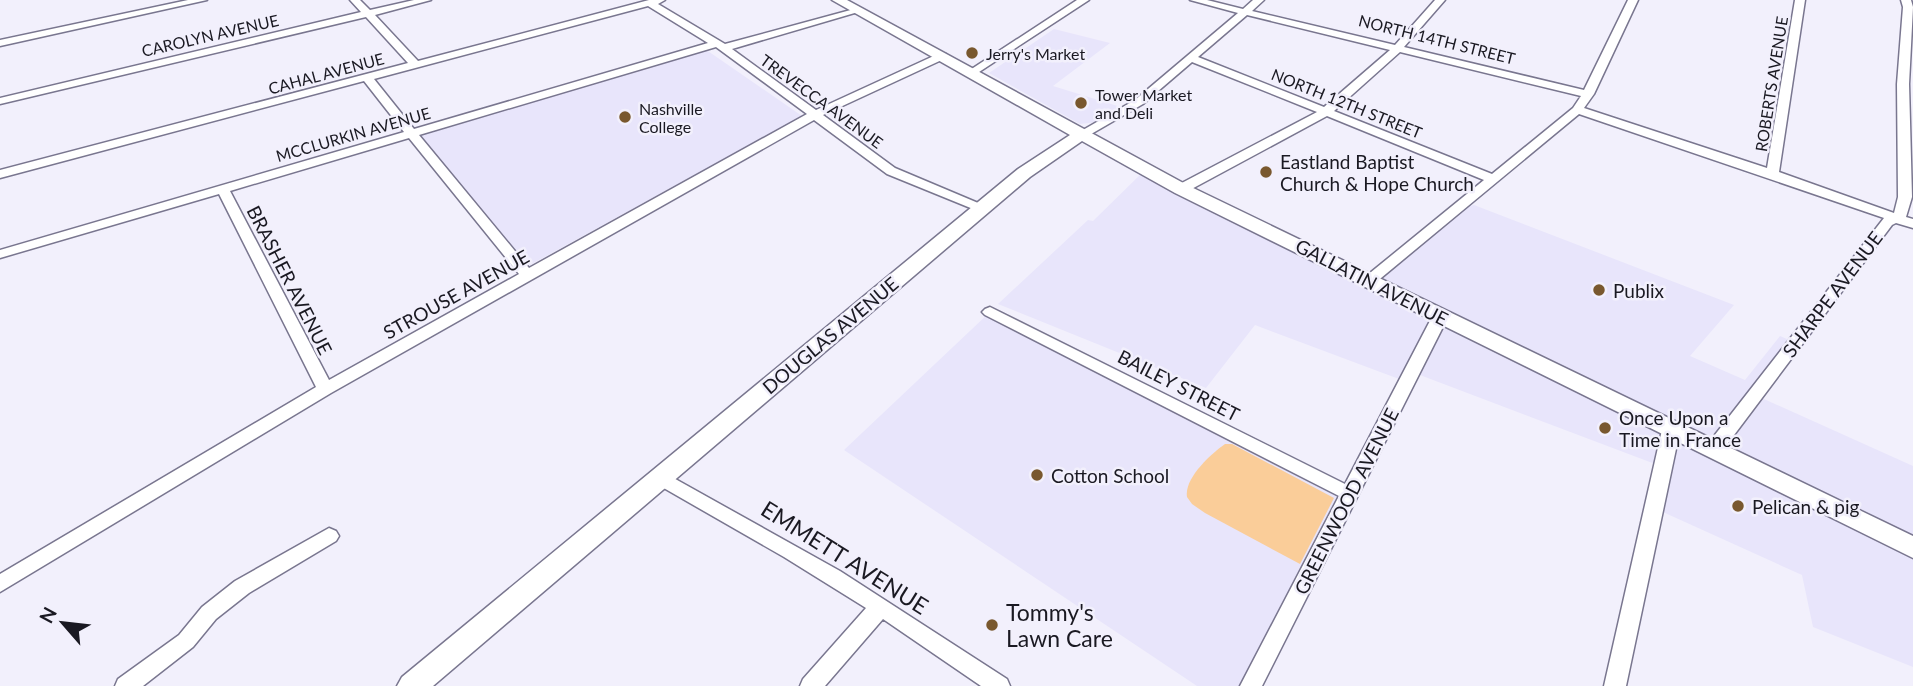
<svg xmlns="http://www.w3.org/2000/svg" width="1913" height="686" font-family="Lato,sans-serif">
<rect width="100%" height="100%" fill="#f2f0fc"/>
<!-- built -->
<path fill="#e8e5fb" d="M 1054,29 L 1110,43 L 1053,86 L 1124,108 L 1097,122 L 1080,124 L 989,73 Z
M 705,49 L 802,116 L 528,266 L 419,133 Z
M 1146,169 L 1369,280 L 1467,207 L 1474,205 L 1734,305 L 1690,356 L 1745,380 L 1780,336 L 1796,343 L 1755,395 L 1913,466 L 1913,667 L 1813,627 L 1802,575 L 1654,508 L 1663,467 L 1412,372 L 1407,382 L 1255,325 L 1206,388 L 998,304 L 1088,220 L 1093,221 Z
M 990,312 L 1350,494 L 1251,686 L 1197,686 L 844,450 Z"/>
<!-- green -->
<path fill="#facd99" d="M 1225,444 L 1232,444 L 1334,498 L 1300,564 L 1205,513 L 1192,504 L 1187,497 C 1184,478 1211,454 1225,444 Z"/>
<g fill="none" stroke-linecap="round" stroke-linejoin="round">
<defs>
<path id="minor" d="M 188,0 L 207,0 L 0,46 L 0,40 Z
M 350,0 L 360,0 L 370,10 L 414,0 L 431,0 L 375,15 L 418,61 L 649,0 L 665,0 L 658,4 L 725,44 L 858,8 L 858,12 L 732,49 L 816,110 L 938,54 L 946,54 L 946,58 L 823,115 L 895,168 L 990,208 L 988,211 L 978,211 L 887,174 L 814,120 L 331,393 L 0,592 L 0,574 L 316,387 L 219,194 L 0,258 L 0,250 L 404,132 L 364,81 L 0,178 L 0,170 L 408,63 L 366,17 L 0,104 L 0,98 L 361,12 ZM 648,6 L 708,43 L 414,129 L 374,79 ZM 716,47 L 807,114 L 529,268 L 419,135 ZM 409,138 L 519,274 L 329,380 L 230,191 Z
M 1077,0 L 1089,0 L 976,74 L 967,72 Z
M 1190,0 L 1207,0 L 1243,9 L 1253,0 L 1264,0 L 1252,11 L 1395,45 L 1435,0 L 1445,0 L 1404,47 L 1584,90 L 1628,0 L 1638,0 L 1594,94 L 1584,108 L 1767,168 L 1795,0 L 1805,0 L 1779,172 L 1894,213 L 1898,197 L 1897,84 L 1903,7 L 1901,0 L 1911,0 L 1913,7 L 1909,84 L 1912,197 L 1906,217 L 1913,219 L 1913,228 L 1896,223 L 1892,225 L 1719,455 L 1707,455 L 1704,450 L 1707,445 L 1884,218 L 1579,114 L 1375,283 L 1365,283 L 1363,280 L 1365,277 L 1484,180 L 1327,116 L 1186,192 L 1176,192 L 1176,186 L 1317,112 L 1192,62 L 1143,104 L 1086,137 L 1082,138 L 1076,134 L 1135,100 L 1238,13 ZM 1247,15 L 1390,50 L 1324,107 L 1198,57 ZM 1400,52 L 1581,96 L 1573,108 L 1492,174 L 1334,111 Z
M 990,307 L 1345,484 L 1432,317 L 1435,314 L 1445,314 L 1448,317 L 1262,686 L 1240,686 L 1339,496 L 985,315 L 982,312 L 985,309 Z
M 1671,424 L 1677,426 L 1680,430 L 1626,686 L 1604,686 L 1662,430 L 1665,426 Z
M 661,471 L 840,571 L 1007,679 L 1010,686 L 981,686 L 883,619 L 825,686 L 800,686 L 803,679 L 866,608 L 784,557 L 655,483 L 652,478 L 655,473 Z
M 329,528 L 336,531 L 339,536 L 336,541 L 249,593 L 216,619 L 193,647 L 143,686 L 115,686 L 118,679 L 179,635 L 202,607 L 235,581 Z"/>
<path id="major" d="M 832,0 L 847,0 L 1187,185 L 1913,536 L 1913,558 L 1175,193 L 1082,141 L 1030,177 L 433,686 L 397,686 L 402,677 L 1018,169 L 1070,135 Z"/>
</defs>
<!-- minor casing -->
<use href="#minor" stroke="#79768f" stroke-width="3"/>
<!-- major casing -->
<use href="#major" stroke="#79768f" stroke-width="3"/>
<!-- minor -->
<use href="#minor" fill="#fff" fill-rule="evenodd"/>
<!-- major -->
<use href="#major" fill="#fff" fill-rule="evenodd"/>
</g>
<!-- markers -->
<g fill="#79582e" stroke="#f2f0fc" stroke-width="2.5">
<circle cx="972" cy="53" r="7"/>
<circle cx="1081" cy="103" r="7"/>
<circle cx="625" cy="117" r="7"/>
<circle cx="1266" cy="172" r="7"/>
<circle cx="1599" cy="290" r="7"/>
<circle cx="1605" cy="428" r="7"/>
<circle cx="1037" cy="475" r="7"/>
<circle cx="1738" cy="506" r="7"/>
<circle cx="992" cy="625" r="7"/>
</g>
<g text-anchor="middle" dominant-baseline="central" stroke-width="5" stroke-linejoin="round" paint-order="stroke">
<!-- far-street labels -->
<g font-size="16" fill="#1a1922" stroke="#f2f0fc">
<text transform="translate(210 35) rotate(-13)">CAROLYN AVENUE</text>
<text transform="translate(1437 39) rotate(14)">NORTH 14TH STREET</text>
<text transform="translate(326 73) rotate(-15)">CAHAL AVENUE</text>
<text transform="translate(1771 84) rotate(-81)">ROBERTS AVENUE</text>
<text transform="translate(822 101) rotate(36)">TREVECCA AVENUE</text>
<text transform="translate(1347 103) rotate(22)">NORTH 12TH STREET</text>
<text transform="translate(353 134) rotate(-16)">MCCLURKIN AVENUE</text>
</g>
<!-- far-poi labels -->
<g font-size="16" fill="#1a1922" stroke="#f2f0fc" text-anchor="start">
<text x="986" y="53">Jerry's Market</text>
<text x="1095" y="94">Tower Market<tspan x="1095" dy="18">and Deli</tspan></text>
<text x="639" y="108">Nashville<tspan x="639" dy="18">College</tspan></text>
</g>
<!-- poi labels -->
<g font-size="19" fill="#1a1922" stroke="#f2f0fc" text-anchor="start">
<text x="1280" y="161">Eastland Baptist<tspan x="1280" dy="22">Church &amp; Hope Church</tspan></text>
<text x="1613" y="290">Publix</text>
<text x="1619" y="417">Once Upon a<tspan x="1619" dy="22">Time in France</tspan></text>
<text x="1051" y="475">Cotton School</text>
<text x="1752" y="506">Pelican &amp; pig</text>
</g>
<!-- street labels -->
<g font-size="19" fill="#1a1922" stroke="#f2f0fc">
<text transform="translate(290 280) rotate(63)">BRASHER AVENUE</text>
<text transform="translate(1372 282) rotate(27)">GALLATIN AVENUE</text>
<text transform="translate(456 294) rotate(-29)">STROUSE AVENUE</text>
<text transform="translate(1832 294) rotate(-53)">SHARPE AVENUE</text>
<text transform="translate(830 335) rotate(-40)">DOUGLAS AVENUE</text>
<text transform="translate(1179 385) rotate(27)">BAILEY STREET</text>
<text transform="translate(1346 501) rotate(-63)">GREENWOOD AVENUE</text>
</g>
<!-- near-street labels -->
<g font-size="23" fill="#1a1922" stroke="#f2f0fc">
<text transform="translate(845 557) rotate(32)">EMMETT AVENUE</text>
</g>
<!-- near-poi labels -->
<g font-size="23" fill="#1a1922" stroke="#f2f0fc" text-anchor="start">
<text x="1006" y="612">Tommy's<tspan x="1006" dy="26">Lawn Care</tspan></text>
</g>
</g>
<!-- north arrow -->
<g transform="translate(63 623) rotate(298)" stroke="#f2f0fc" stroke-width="5" paint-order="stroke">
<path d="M0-5L12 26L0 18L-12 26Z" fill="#1a1922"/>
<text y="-10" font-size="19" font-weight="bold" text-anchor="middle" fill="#1a1922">N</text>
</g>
</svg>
